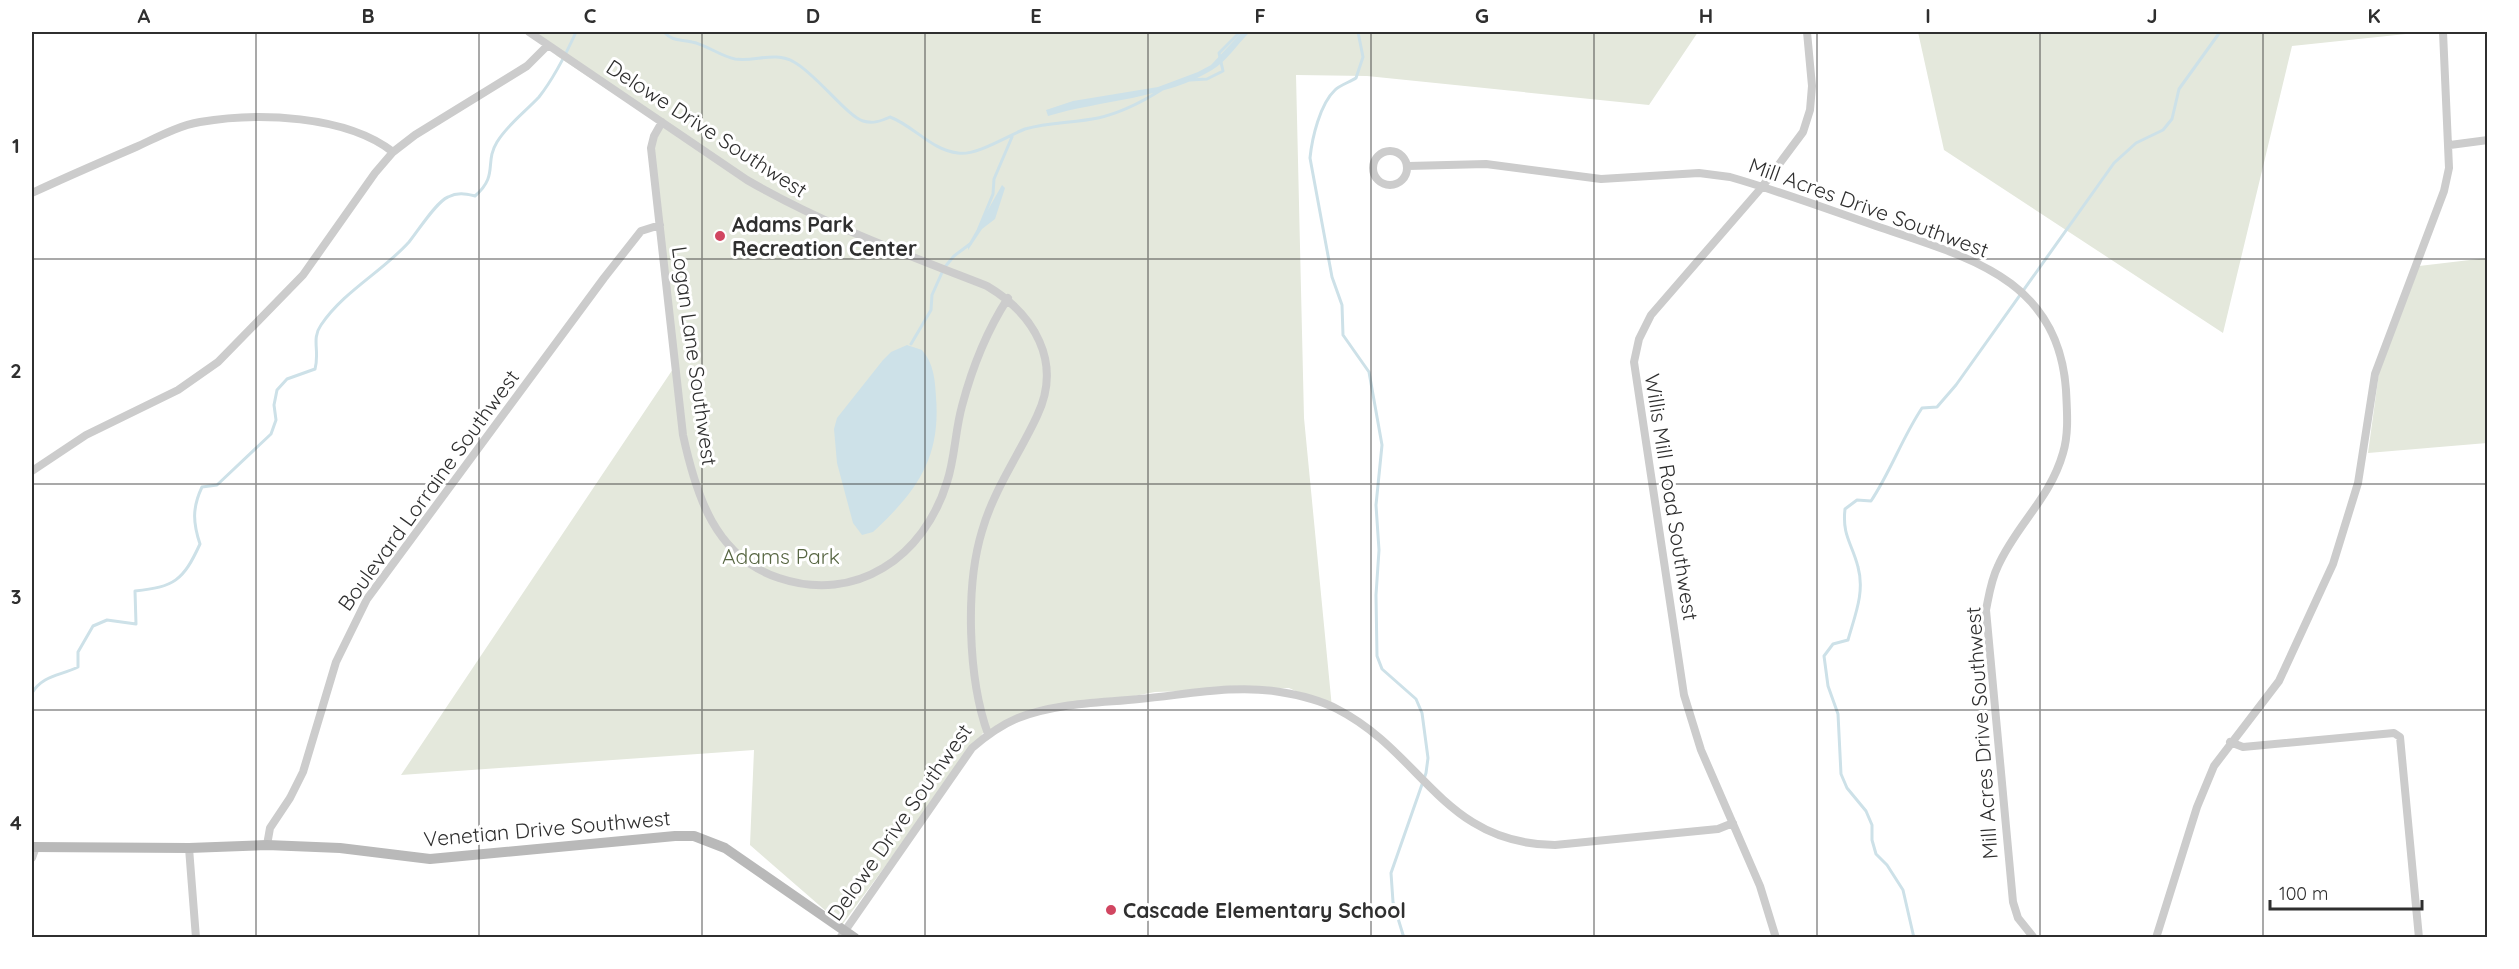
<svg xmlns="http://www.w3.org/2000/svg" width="2519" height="969" font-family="Quicksand,sans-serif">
<rect width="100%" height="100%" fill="#fff"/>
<!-- green -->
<path fill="#e4e8dc" d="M 535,32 L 1698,32 L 1649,105 L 1367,76 L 1296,75 L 1304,418 L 1332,708 L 1289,688 L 1155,692 L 1025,717 L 983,733 L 842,925 L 750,845 L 754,750 L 401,775 L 673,369 L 652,154 L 658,123 L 557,56 Z
M 1918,32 L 2425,32 L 2292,46 L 2223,333 L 1944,150 Z
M 2487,258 L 2487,443 L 2368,453 L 2381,358 L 2419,266 Z"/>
<!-- water -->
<path fill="#cde1e8" d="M 1242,32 L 1250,32 C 1237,44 1227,61 1212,70 C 1165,99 1101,100 1048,116 L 1046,110 L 1073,101 L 1158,87 L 1198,72 L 1211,65 Z
M 1002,185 L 1005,188 L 995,219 L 982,229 L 968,250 L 968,245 Z
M 907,345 L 922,350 C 934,364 935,380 936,397 C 941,459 916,492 873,532 L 862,535 L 853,523 L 837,463 L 834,429 L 837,418 L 883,360 L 891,352 Z"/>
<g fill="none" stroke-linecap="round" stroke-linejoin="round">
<!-- stream -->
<path stroke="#cde1e8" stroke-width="3" d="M 664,32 C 673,42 681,39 692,42 C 707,45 720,56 735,59 C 755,62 775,51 794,62 C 815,73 849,118 863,121 C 873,124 881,121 890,117 C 914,126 931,150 958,153 C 976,156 1007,136 1025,129 C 1049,122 1074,123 1098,118 C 1120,113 1142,102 1161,90
M 1358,32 L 1363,57 L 1356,78 C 1350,82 1340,85 1335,90 C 1320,104 1312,138 1310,158 L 1332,277 L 1342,305 L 1343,335 L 1369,372 L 1382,445 L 1376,505 L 1379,550 L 1376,595 L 1377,656 L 1382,669 L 1416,699 L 1422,713 L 1428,758 L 1426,773 L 1391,873 L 1393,902 L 1404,938
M 1190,80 L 1207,79 L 1223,71 L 1219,53 L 1240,32
M 979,228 L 993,194 L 994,179 L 1012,137
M 911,344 L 931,310 L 932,295 L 944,268 L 954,256 L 970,244
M 32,693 C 43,675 60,676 78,667 L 78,652 L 93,626 L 107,620 L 136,624 L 135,591 C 174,587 183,581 200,544 C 193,523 192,508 202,487 L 217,485 L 271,434 L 276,420 L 274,405 L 277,390 L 287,379 L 315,369 C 320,351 311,339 321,325 C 344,291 382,272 409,242 C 418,231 436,202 448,197 C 458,192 466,194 475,196 C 499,175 484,163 497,142 C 508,124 525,112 539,97 C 554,78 566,54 576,32
M 1914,938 L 1903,890 L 1887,865 L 1876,854 L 1872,840 L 1872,825 L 1866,811 L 1847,788 L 1841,774 L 1838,714 L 1828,686 L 1824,656 L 1833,644 L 1848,640 C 1855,615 1865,592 1858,567 C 1852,543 1842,536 1845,509 L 1857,500 L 1871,501 C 1891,471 1902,438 1922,408 L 1937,407 L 1956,385 L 2114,163 L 2136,143 L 2163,130 L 2172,119 L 2179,89 L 2220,32"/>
<!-- street -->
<path stroke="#ccc" stroke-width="8" d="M 529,32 L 747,180 C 823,224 905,254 987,286 C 1034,314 1063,362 1037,416 C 1019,455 994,489 982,531 C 965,587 968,679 988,734
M 662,122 L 654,136 L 651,148 L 683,435 C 696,495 715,557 779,578 C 856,604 924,557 947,482 C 955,458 955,431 962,406 C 972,368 986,332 1008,298
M 2450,145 L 2488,140
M1373 168a17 17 0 1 1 34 0a17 17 0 1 1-34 0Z
M 1408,166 L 1486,164 L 1601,179 L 1699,173 L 1730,177 C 1779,191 1827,209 1876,226 C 1966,257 2058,277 2066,390 C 2067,411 2069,433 2063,453 C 2050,499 2016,525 1998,566 C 1991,580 1989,595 1986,610 L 2013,902 L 2018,918 L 2034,938
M 32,193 C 66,177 101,162 136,147 C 156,138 177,126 200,122 C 257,112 346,115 393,152
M 32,471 L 86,435 L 178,390 L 218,362 L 303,275 L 375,173 L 393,152 L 415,135 L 527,66 L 547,46
M 2230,742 L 2243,747 L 2394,733 L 2400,737 L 2419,938
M 267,845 L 270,828 L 290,798 L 303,772 L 336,662 L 367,599 L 604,278 L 641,231 L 660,225
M 189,848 L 196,938
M 32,858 L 36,847
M 840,938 L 972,748 C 986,736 1001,725 1018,718 C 1055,703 1100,703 1139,699 C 1185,695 1235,684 1280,692 C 1299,695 1320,700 1337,709 C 1423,753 1443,844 1555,845 L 1718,829 L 1733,823
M 1776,938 L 1760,886 L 1701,750 L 1684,695 L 1634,362 L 1639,339 L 1651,315 L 1762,187 L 1803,132 L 1810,110 L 1812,86 L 1807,32
M 2156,938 L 2197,807 L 2214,766 L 2279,681 L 2333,564 L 2358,483 L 2375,374 L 2444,191 L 2449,168 L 2443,32"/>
<!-- secondary -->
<path stroke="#b9b9b9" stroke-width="10" d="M 32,847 L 189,848 L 267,845 L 340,848 L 430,859 L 675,836 L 694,836 L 725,848 L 855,938"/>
</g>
<!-- grid -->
<path fill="none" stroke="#2f2f2f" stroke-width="1.5" stroke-opacity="0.55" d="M 256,32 L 256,938M 479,32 L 479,938M 702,32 L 702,938M 925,32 L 925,938M 1148,32 L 1148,938M 1371,32 L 1371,938M 1594,32 L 1594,938M 1817,32 L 1817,938M 2040,32 L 2040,938M 2263,32 L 2263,938M 32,259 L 2488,259M 32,484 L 2488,484M 32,710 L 2488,710"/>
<!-- markers -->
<g fill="#d14661" stroke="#fff" stroke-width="2">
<circle cx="720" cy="236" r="6"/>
<circle cx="1111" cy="910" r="6"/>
</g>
<g text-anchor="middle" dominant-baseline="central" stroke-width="6" stroke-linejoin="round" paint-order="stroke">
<!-- street labels -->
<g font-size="21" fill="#2f2f2f" stroke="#fff">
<text transform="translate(707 128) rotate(33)">Delowe Drive Southwest</text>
<text transform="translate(1869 207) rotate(20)">Mill Acres Drive Southwest</text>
<text transform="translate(695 356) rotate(82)">Logan Lane Southwest</text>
<text transform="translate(428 490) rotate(-54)">Boulevard Lorraine Southwest</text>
<text transform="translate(1672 497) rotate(81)">Willis Mill Road Southwest</text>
<text transform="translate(1981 733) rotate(-94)">Mill Acres Drive Southwest</text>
<text transform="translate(899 822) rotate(-55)">Delowe Drive Southwest</text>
<text transform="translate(547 828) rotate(-5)">Venetian Drive Southwest</text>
</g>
<!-- poi labels -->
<g font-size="21" font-weight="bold" fill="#2f2f2f" stroke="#fff" text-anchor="start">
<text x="732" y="224">Adams Park<tspan x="732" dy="24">Recreation Center</tspan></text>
<text x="1123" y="910">Cascade Elementary School</text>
</g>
<!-- park labels -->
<g font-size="21" fill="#576642" stroke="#fff">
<text x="781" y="556">Adams Park</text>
</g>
</g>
<!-- border -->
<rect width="2519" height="969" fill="none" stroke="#ffffff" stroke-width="66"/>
<!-- scale -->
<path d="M2270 900v9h152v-9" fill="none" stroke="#2f2f2f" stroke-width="3"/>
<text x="2279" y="900" font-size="18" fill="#2f2f2f" stroke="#ffffff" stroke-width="4.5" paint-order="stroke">100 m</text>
<rect x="33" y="33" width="2453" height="903" fill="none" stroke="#2f2f2f" stroke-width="2"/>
<g font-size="20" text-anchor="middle" font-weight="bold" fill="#2f2f2f">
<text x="144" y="23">A</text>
<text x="368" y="23">B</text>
<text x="590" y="23">C</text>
<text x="813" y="23">D</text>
<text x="1036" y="23">E</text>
<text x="1260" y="23">F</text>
<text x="1482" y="23">G</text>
<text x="1706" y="23">H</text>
<text x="1928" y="23">I</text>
<text x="2152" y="23">J</text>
<text x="2374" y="23">K</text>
<text x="16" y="153">1</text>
<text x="16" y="378">2</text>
<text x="16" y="604">3</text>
<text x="16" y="830">4</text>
</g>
</svg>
